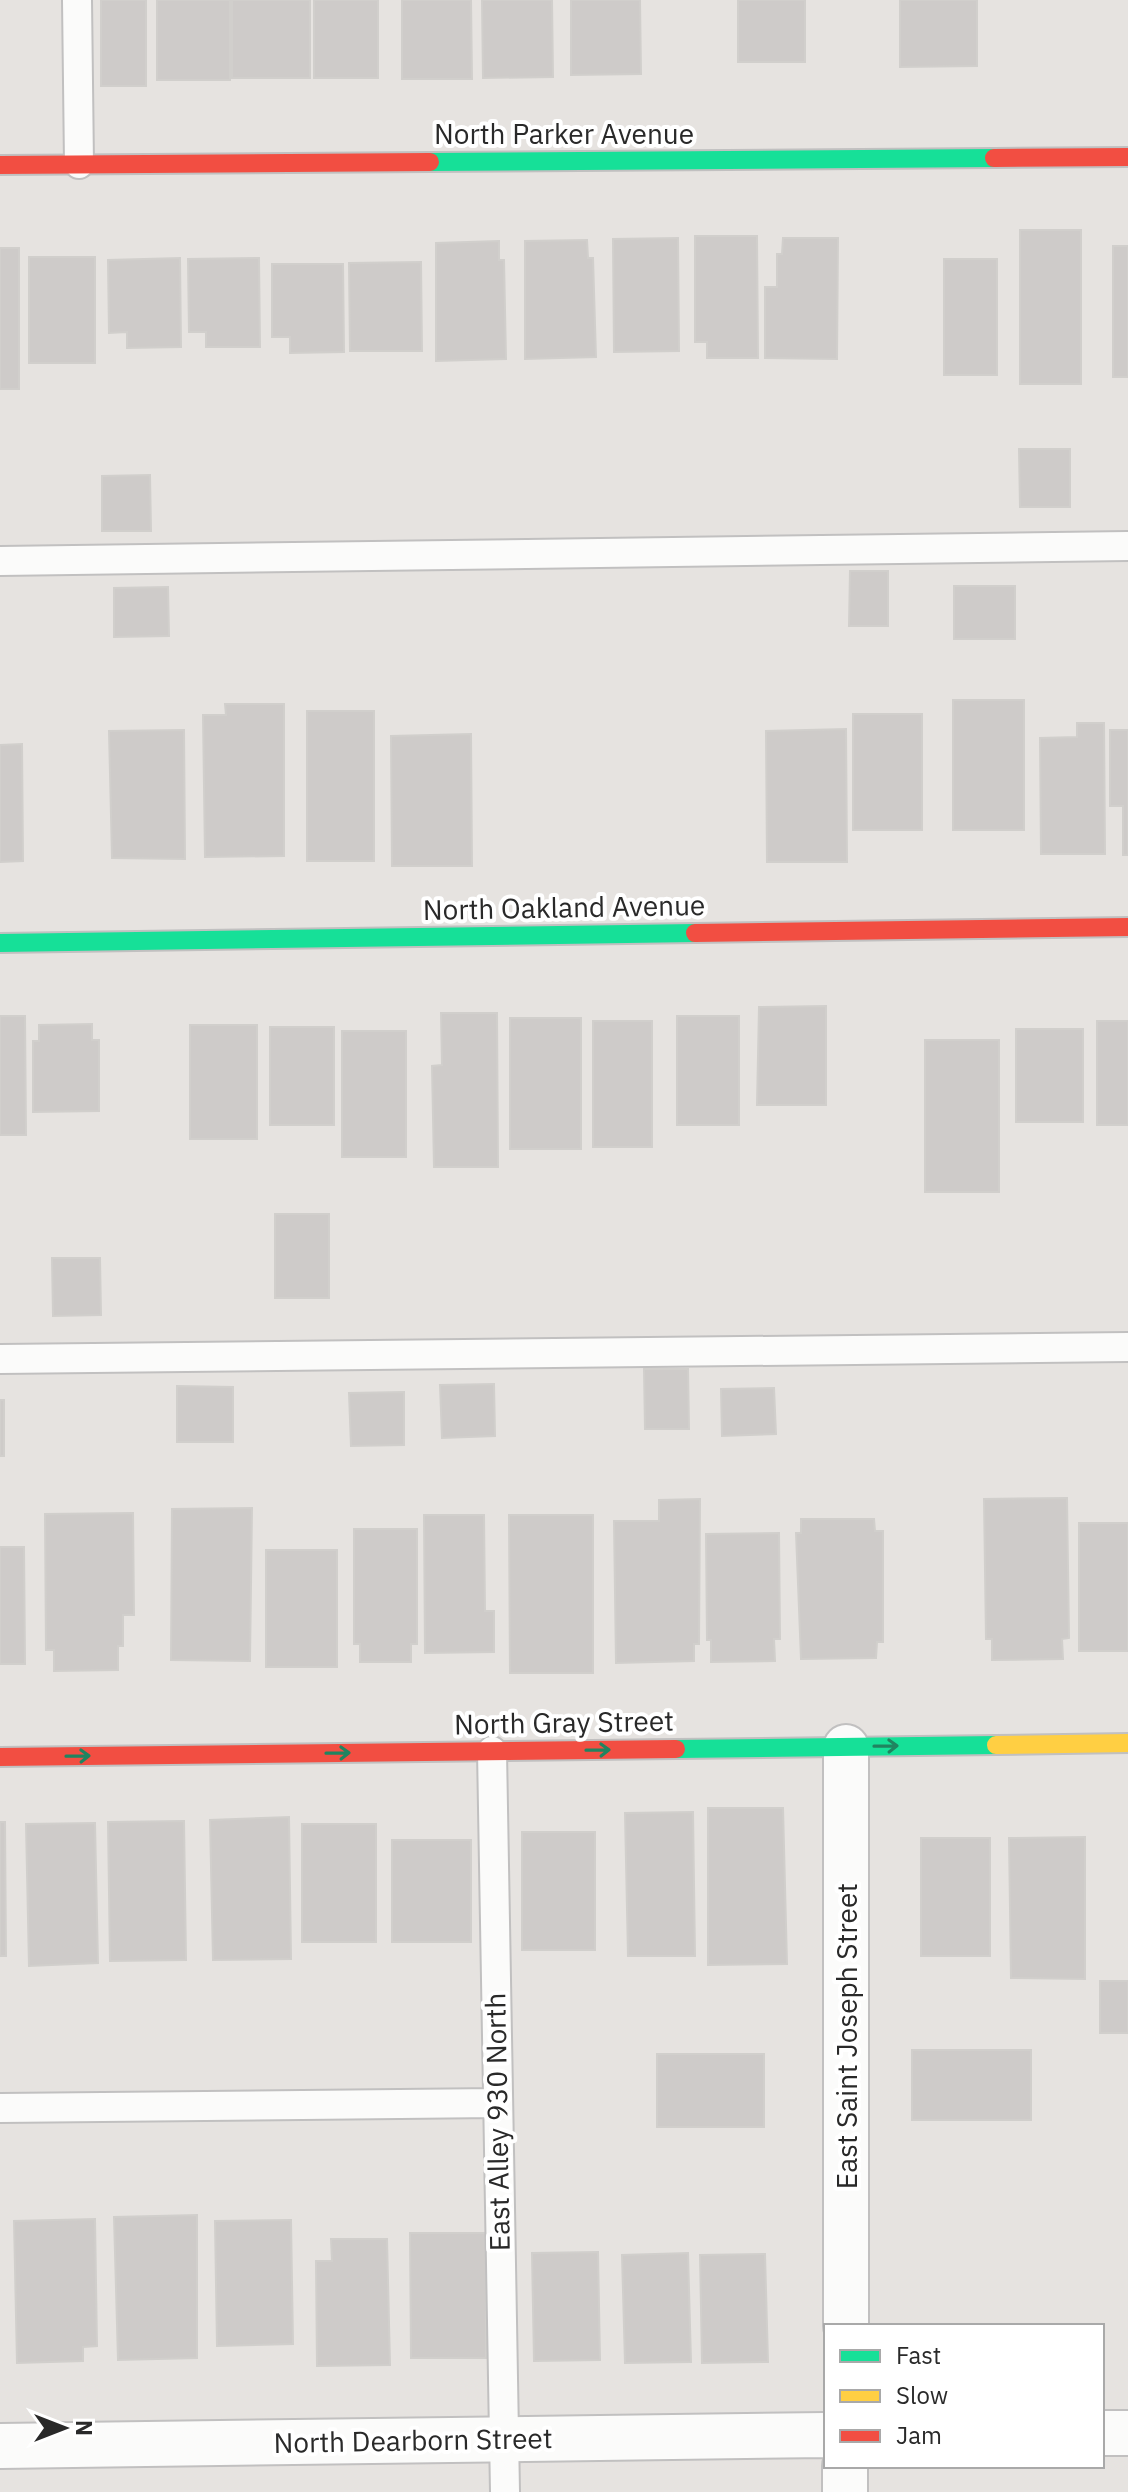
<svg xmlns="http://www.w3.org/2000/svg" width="1128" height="2492" font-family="'IBM Plex Sans',sans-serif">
<rect width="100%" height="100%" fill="#e6e3e0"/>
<!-- building -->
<path fill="#cecbc9" stroke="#d1cfcc" stroke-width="2" d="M 101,0 L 146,0 L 146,86 L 101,86 Z
M 157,0 L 230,0 L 230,80 L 157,80 Z
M 232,0 L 310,0 L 310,78 L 232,78 Z
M 314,0 L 378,0 L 378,78 L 314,78 Z
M 402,0 L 471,0 L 472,79 L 402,79 Z
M 482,0 L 552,0 L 553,77 L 483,78 Z
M 571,0 L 640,0 L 641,74 L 571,75 Z
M 738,0 L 805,0 L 805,62 L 738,62 Z
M 900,0 L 977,0 L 977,66 L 900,67 Z
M 1020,230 L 1081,230 L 1081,384 L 1020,384 Z
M 695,236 L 757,236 L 758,358 L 707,358 L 707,342 L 695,342 Z
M 678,238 L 679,351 L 614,352 L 613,239 Z
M 783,238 L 838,238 L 837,359 L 765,358 L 765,287 L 777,287 L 777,254 L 782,254 Z
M 587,240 L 588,258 L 593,258 L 596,357 L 525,359 L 525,241 Z
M 499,241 L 499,260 L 504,260 L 506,359 L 436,361 L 436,243 Z
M 1113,246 L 1128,246 L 1128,377 L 1113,377 Z
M 0,248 L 19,248 L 19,389 L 0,389 Z
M 29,257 L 95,257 L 95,363 L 29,363 Z
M 180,258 L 181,347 L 127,348 L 127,332 L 109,333 L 108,260 Z
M 259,258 L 260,347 L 206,347 L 206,332 L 189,332 L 188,259 Z
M 944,259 L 997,259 L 997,375 L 944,375 Z
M 421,262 L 422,351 L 350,351 L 349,263 Z
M 272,264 L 343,264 L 344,352 L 290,353 L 290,337 L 272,337 Z
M 1019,449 L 1070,449 L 1070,507 L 1020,507 Z
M 150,475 L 151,531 L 102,531 L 102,476 Z
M 850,571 L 888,571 L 888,626 L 849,626 Z
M 954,586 L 1015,586 L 1015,639 L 954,639 Z
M 168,587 L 169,636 L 114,637 L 114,588 Z
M 953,700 L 1024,700 L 1024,830 L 953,830 Z
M 225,704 L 284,704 L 284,856 L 205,857 L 203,715 L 226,715 Z
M 307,711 L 374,711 L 374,861 L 307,861 Z
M 853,714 L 922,714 L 922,830 L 853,830 Z
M 1077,723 L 1104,723 L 1105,854 L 1041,854 L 1040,738 L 1077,737 Z
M 846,729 L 847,862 L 767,862 L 766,731 Z
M 184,730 L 185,859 L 112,858 L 109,731 Z
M 1110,730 L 1128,730 L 1128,855 L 1123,855 L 1123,806 L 1110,806 Z
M 471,734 L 472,866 L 392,866 L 391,736 Z
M 22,744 L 23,861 L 0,862 L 0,745 Z
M 826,1006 L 826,1105 L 757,1105 L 759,1007 Z
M 441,1013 L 497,1013 L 498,1167 L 434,1167 L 432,1066 L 442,1065 Z
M 0,1016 L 25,1016 L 26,1135 L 0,1135 Z
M 677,1016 L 739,1016 L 739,1125 L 677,1125 Z
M 510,1018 L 581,1018 L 581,1149 L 510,1149 Z
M 593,1021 L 652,1021 L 652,1147 L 593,1147 Z
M 1097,1021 L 1128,1021 L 1128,1125 L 1097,1125 Z
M 92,1024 L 92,1040 L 99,1040 L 99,1111 L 33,1112 L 33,1041 L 39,1041 L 39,1025 Z
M 190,1025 L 257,1025 L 257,1139 L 190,1139 Z
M 270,1027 L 334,1027 L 334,1125 L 270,1125 Z
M 1016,1029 L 1083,1029 L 1083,1122 L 1016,1122 Z
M 342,1031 L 406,1031 L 406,1157 L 342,1157 Z
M 925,1040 L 999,1040 L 999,1192 L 925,1192 Z
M 275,1214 L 329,1214 L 329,1298 L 275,1298 Z
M 52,1258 L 100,1258 L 101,1315 L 53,1316 Z
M 644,1369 L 688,1369 L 689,1429 L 645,1429 Z
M 494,1384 L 495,1436 L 442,1438 L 440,1385 Z
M 177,1386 L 233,1387 L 233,1442 L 177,1442 Z
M 774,1388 L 776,1434 L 722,1436 L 721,1389 Z
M 404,1392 L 404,1445 L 351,1446 L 349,1393 Z
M 0,1400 L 4,1400 L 4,1456 L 0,1456 Z
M 1067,1498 L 1069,1638 L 1062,1639 L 1063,1659 L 992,1660 L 992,1639 L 986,1639 L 984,1499 Z
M 700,1499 L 699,1644 L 694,1644 L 694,1661 L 616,1663 L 614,1521 L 659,1521 L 659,1500 Z
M 252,1508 L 250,1661 L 171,1660 L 172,1509 Z
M 133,1513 L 134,1615 L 123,1615 L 123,1646 L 118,1646 L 118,1670 L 54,1671 L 54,1650 L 46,1650 L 45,1514 Z
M 424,1515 L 484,1515 L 485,1611 L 494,1611 L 494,1652 L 425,1653 Z
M 509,1515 L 593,1515 L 593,1673 L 510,1673 Z
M 801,1519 L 874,1519 L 875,1531 L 883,1531 L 883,1642 L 877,1642 L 876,1658 L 801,1659 L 796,1533 L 801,1533 Z
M 1079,1523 L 1128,1523 L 1128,1651 L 1079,1651 Z
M 354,1529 L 417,1529 L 417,1644 L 411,1644 L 411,1662 L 360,1662 L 360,1644 L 354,1644 Z
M 779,1533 L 780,1639 L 774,1639 L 775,1661 L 711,1662 L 711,1640 L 707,1640 L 706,1534 Z
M 0,1547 L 24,1547 L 25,1664 L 0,1664 Z
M 266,1550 L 337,1550 L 337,1667 L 266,1667 Z
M 708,1808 L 783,1808 L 787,1964 L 708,1965 Z
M 693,1812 L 695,1956 L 628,1956 L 625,1813 Z
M 289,1817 L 291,1959 L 213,1960 L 210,1820 Z
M 184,1821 L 186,1960 L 110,1961 L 108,1822 Z
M 0,1822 L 5,1822 L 6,1956 L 0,1956 Z
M 95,1823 L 98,1963 L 29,1966 L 26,1824 Z
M 302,1824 L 376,1824 L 376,1942 L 302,1942 Z
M 522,1832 L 595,1832 L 595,1950 L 522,1950 Z
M 1085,1837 L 1085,1979 L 1011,1978 L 1009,1838 Z
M 921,1838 L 990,1838 L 990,1956 L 921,1956 Z
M 392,1840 L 471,1840 L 471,1942 L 392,1942 Z
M 1100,1981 L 1128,1981 L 1128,2033 L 1100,2033 Z
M 912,2050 L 1031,2050 L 1031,2120 L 912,2120 Z
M 657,2054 L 764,2054 L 764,2127 L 657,2127 Z
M 197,2215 L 197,2358 L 118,2360 L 114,2217 Z
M 95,2219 L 97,2346 L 83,2347 L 83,2361 L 17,2363 L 14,2221 Z
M 291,2220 L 293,2344 L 217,2346 L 215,2221 Z
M 410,2233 L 486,2233 L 486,2358 L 411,2358 Z
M 331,2239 L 387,2239 L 390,2365 L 317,2366 L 316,2261 L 332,2261 Z
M 598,2252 L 600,2360 L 534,2361 L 532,2253 Z
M 688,2253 L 691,2362 L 625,2363 L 622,2255 Z
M 765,2254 L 768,2362 L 702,2363 L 700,2255 Z"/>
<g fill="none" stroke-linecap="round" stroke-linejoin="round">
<defs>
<path id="lane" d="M 77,0 L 79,164
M 0,561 L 1128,546
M 0,1359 L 1128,1347
M 492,1751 L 505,2492
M 0,2108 L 496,2103"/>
<path id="street" d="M 846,2326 L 846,1747
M 1102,2433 L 1128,2433
M 0,2446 L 826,2435
M 845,2492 L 845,2466"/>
<path id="fast" d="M 430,162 L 994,158
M 0,943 L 695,933
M 676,1749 L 996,1745"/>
<path id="slow" d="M 996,1745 L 1128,1743"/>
<path id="jam" d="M 994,158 L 1128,157
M 0,165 L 430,162
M 695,933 L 1128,927
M 0,1757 L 676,1749"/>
</defs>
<!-- lane casing -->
<use href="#lane" stroke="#c1c0c0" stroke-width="32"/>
<!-- street casing -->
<use href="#street" stroke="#c1c0c0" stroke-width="48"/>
<!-- fast casing -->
<use href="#fast" stroke="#c1c0c0" stroke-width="22"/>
<!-- slow casing -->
<use href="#slow" stroke="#c1c0c0" stroke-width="22"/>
<!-- jam casing -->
<use href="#jam" stroke="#c1c0c0" stroke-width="22"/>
<!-- lane -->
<use href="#lane" stroke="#fbfbfa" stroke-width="28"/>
<!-- street -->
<use href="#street" stroke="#fbfbfa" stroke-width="44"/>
<!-- fast -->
<use href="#fast" stroke="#16e098" stroke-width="18"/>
<!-- slow -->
<use href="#slow" stroke="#ffcf43" stroke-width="18"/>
<!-- jam -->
<use href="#jam" stroke="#f24e42" stroke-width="18"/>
</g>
<!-- one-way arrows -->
<defs><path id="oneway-shaft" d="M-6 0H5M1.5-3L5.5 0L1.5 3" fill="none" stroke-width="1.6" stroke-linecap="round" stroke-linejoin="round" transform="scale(2)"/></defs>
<g stroke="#208460">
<use href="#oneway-shaft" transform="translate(886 1746) rotate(-1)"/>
<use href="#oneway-shaft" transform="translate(598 1750) rotate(-1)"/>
<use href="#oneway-shaft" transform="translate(338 1753) rotate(-1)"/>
<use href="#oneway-shaft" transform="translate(78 1756) rotate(-1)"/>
</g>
<g text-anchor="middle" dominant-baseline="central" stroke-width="8" stroke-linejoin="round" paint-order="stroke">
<!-- street labels -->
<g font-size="28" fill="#292929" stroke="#fff">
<text x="564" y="133">North Parker Avenue</text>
<text transform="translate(564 907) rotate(-1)">North Oakland Avenue</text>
<text transform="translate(564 1722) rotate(-1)">North Gray Street</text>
<text transform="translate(846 2036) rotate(-90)">East Saint Joseph Street</text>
<text transform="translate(497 2122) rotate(-91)">East Alley 930 North</text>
<text transform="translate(413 2440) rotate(-1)">North Dearborn Street</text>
</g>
</g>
<!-- legend -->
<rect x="824" y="2324" width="280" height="144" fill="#ffffff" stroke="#a9a9a9" stroke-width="2"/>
<rect x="840" y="2350" width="40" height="12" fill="#16e098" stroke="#a9a9a9" stroke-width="2"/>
<text x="896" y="2364" font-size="24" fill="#292929">Fast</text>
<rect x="840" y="2390" width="40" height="12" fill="#ffcf43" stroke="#a9a9a9" stroke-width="2"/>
<text x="896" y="2404" font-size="24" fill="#292929">Slow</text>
<rect x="840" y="2430" width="40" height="12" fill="#f24e42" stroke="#a9a9a9" stroke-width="2"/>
<text x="896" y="2444" font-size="24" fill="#292929">Jam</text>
<!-- north arrow -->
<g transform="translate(64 2428) rotate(90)" stroke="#ffffff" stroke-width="6" paint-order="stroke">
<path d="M0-6L14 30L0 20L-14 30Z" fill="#292929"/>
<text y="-12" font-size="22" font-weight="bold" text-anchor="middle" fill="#292929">N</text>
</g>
</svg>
